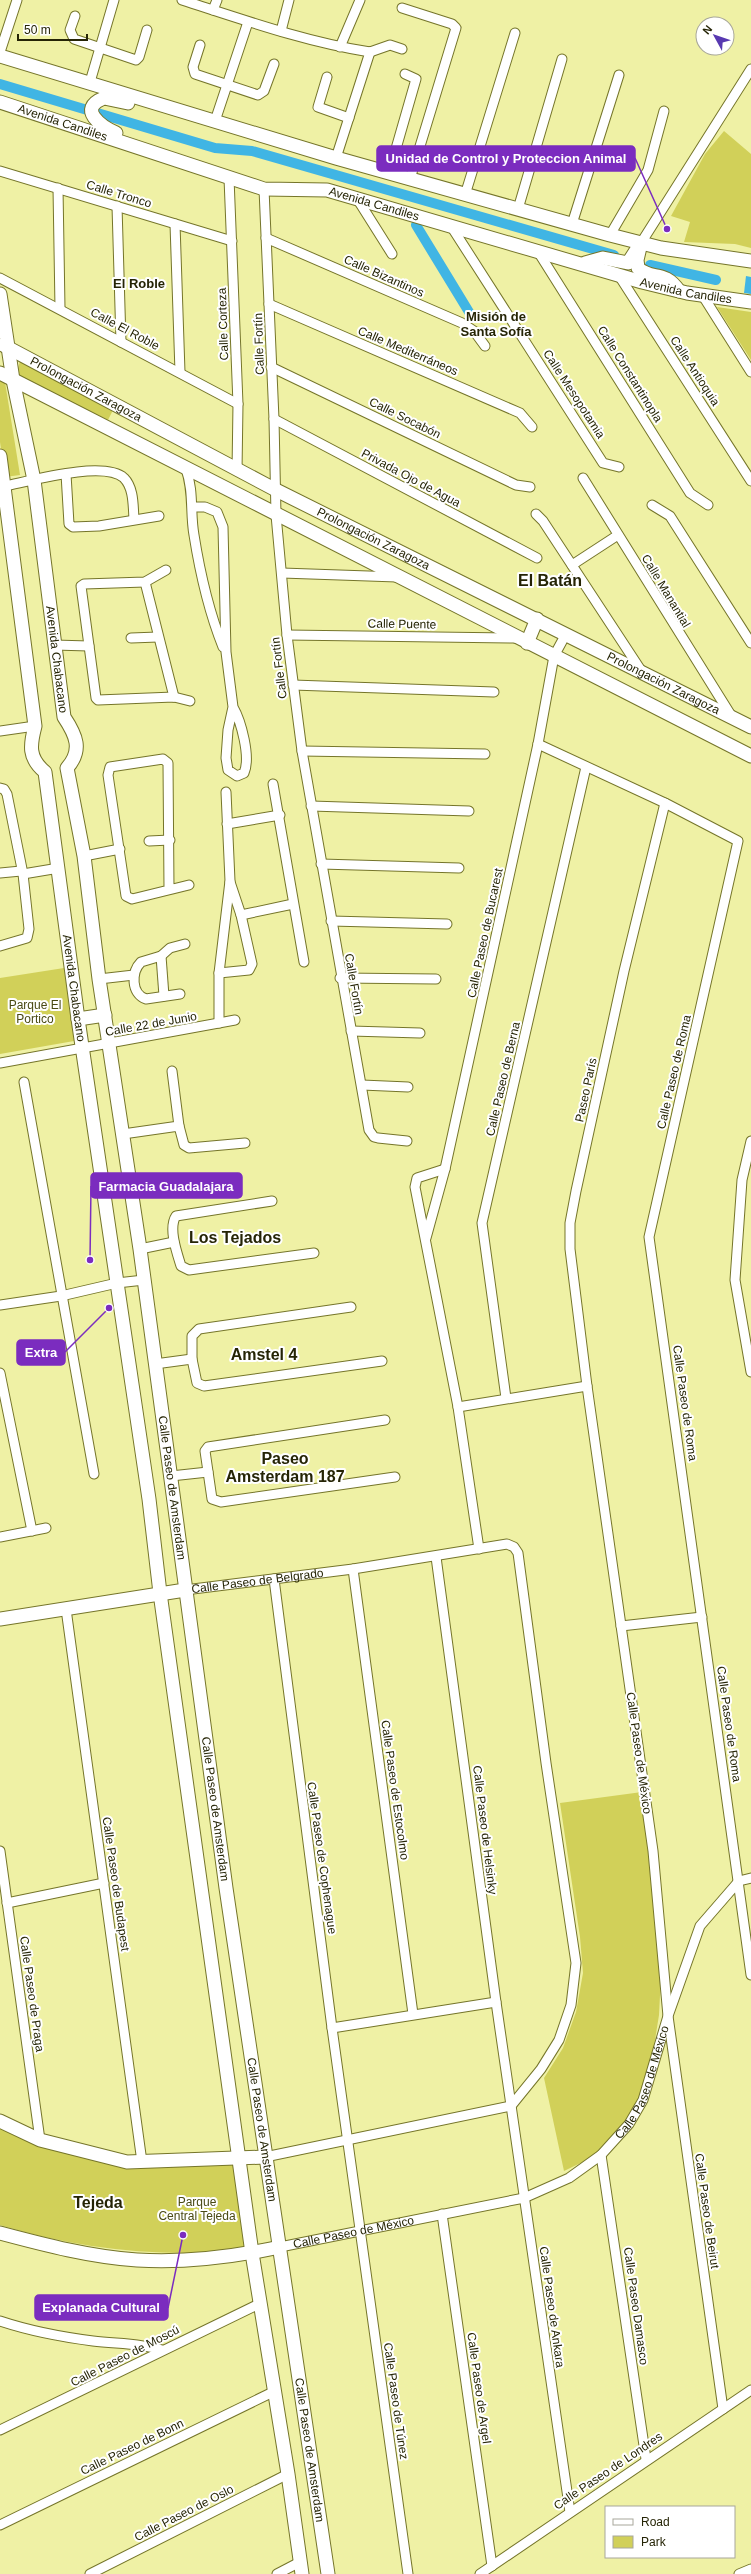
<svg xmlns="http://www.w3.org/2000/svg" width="751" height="2574" font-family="Arial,sans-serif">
<rect width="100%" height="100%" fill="#eff1a5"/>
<!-- green -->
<path fill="#d1d059" d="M 724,131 L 751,154 L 751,248 L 735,244 L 684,242 L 690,222 L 671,216 L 705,154 Z
M 717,307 L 751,312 L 751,360 Z
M 20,361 L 113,410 L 108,420 L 16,376 Z
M 0,380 L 5,382 L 20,475 L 5,477 L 0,442 Z
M 64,968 L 74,1041 L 0,1054 L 0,978 Z
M 642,1792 L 661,1976 L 659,2015 L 652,2059 L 636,2106 L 621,2126 L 591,2158 L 564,2171 L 544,2078 L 563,2048 L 576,2012 L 583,1973 L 580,1937 L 560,1803 Z
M 0,2125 L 35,2145 L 138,2168 L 235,2162 L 247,2250 C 164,2258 80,2250 0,2225 Z"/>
<!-- water -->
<path fill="#40b5e4" d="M 746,276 L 751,277 L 751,294 L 744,293 Z"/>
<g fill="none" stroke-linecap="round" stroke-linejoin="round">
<!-- canal -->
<path stroke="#40b5e4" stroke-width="10" d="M 0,84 L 215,148 L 252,151 L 614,255
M 416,225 L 469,312
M 650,265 L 716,280"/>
<defs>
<g id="street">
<path d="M 182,0 C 244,20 306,42 370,52"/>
<path d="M 402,8 L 452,24 L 456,28 L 410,179"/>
<path d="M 213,10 L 217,0"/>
<path d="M 75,16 L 70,30 L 74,39 L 136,60 L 139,57 L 147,30"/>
<path d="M 281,31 L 289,0"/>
<path d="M 200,45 L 193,67 L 195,74 L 258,95 L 264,91 L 274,64"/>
<path d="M 340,47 L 360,0"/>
<path d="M 0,52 L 17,0"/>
<path d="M 370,52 L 390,45 L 402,49"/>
<path d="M 327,77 L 318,107 L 349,118"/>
<path d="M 90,82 L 114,0"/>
<path d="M 215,121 L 248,22"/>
<path d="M 336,158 L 370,52"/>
<path d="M 0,171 L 232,241"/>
<path d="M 389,173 L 416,79 L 405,74"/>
<path d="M 229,178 L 238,404 L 237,471"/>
<path d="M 58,188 L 60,308"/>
<path d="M 264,189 L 274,419 L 276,515 L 287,635 L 302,751 L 369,1130 L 374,1137 L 378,1138 L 407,1141"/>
<path d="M 465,195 L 515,33"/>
<path d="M 358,200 L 392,254"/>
<path d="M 117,206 L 121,342"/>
<path d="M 518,209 L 562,59"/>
<path d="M 175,224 L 180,372"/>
<path d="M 572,224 L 619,75"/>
<path d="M 451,226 L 603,463 L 619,467"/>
<path d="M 610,235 L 648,170 L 664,111"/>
<path d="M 266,238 L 462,323 L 474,331 L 485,346"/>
<path d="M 641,243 L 751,69"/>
<path d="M 537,250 L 690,493 L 708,505"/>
<path d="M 618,274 L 751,481"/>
<path d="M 0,278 L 238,404"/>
<path d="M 703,296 L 751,372"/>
<path d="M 269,304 L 520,413 L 532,427"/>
<path d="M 271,367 L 516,485 L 530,487"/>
<path d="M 274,419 L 537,558"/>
<path d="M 186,469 C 194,491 190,513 194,535 C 200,573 209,612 223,647"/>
<path d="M 66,474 L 69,524 L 73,527 L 99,526 L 159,516"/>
<path d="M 583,478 L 732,717"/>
<path d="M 5,486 C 30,481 104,460 124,478 C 134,488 133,506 134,519"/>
<path d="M 652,505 L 670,516 L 751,643"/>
<path d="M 193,507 L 205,507 L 217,512 L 223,527 L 226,652 L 233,707 L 228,730 L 226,758 L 228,770 L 237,776 L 244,773 C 251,757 241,721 233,707"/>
<path d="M 536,514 L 543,521 L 642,672"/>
<path d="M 572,565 L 618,535"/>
<path d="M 166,570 L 145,582 L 84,584 L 81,586 L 96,698 L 98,700 L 174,697 L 190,701"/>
<path d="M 282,573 L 397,577"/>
<path d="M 145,582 L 174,697"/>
<path d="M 287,635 L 516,638"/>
<path d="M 131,638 L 158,637"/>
<path d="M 54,645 L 89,646"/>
<path d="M 293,685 L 494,692"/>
<path d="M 0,731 L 35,726"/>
<path d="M 538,744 L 665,803 L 738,841 L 649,1237 L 751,1975"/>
<path d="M 302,751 L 485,754"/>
<path d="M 273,784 L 304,962"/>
<path d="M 0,788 L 4,789 L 7,794 L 23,874 L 29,929 L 27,938 L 0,946"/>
<path d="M 311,806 L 469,811"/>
<path d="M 227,824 L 280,815"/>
<path d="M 149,841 L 170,840"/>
<path d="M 84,856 L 120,849"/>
<path d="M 321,864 L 459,868"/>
<path d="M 0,873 L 21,871"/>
<path d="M 23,874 L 59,868"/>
<path d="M 169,889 L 168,763 L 163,759 L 110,767 L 108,775 L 126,896 L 132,899 L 189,885"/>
<path d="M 241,915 L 293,904"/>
<path d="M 331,921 L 447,924"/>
<path d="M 161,956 L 164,996"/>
<path d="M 219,973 L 249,970 L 252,964 L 241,915 L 230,882"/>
<path d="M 340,978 L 436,979"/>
<path d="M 99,979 L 134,975"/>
<path d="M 180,994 L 146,999 C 131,994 131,972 141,962 L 161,956 L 170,948 L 185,944"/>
<path d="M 219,1023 L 219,973 L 230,881 L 226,792"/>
<path d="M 351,1031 L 420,1033"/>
<path d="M 0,1063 L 235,1020"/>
<path d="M 172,1071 L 179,1126"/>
<path d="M 24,1082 L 94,1474"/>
<path d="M 362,1085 L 408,1087"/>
<path d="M 123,1134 L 179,1126 L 184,1145 L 189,1148 L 245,1143"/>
<path d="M 751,1141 L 742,1180 L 735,1280 L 751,1372"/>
<path d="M 445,1169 L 417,1178 L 415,1187 L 458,1407 L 479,1549"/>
<path d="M 272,1201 L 176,1216 C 168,1228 177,1253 181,1266 L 189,1270 L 314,1253"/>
<path d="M 426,1238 L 445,1169 L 538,744 L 554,656 L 566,634"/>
<path d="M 140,1249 L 174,1242"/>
<path d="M 0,1305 L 61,1296 L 117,1283 L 144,1280"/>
<path d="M 351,1307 L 199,1329 L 192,1336 L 192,1359 L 197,1383 L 204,1386 L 382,1361"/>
<path d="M 155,1364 L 192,1359"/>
<path d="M 0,1373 L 32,1531"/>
<path d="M 506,1398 L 482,1223 L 586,767"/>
<path d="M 458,1407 L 587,1386"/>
<path d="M 385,1420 L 208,1447 L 205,1451 L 212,1499 L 221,1502 L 395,1477"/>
<path d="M 171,1476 L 208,1472"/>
<path d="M 0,1537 L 46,1528"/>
<path d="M 436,1557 L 496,2002 L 570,2512"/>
<path d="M 353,1569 L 413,2014"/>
<path d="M 274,1579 L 332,2028 L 408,2574"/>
<path id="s1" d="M 185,1590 L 353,1569 L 507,1544 L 514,1547 L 518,1553 L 546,1763 L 576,1963 L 571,2005 L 559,2040 L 541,2069 L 511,2106 L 265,2157"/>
<path d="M 66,1609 L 142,2162"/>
<path d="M 621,1626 L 702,1617"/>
<path d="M 0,1851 L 40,2140"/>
<path d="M 7,1903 L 104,1883"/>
<path d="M 332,2028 L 496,2002"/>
<path d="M 601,2155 L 646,2459"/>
<path d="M 442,2214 L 492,2566"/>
<path id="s2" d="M 280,2247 L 524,2198 L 569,2178 L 601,2155 L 629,2124 L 643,2100 L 668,2016 L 653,1851 L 587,1386 L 570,1249 L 570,1223 L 576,1191 L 624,971 L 665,803"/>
<path d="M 0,2321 C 30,2331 62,2337 93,2341 C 117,2344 139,2343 162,2350"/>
<path d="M 723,2409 L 668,2016 L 700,1926 L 739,1881 L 751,1878"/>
<path d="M 0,2430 L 261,2303"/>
<path d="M 0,2525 L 275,2391"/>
<path d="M 90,2574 L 288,2474"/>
<path d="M 277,2574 L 300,2562"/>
<path d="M 480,2574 L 751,2390"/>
<path d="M 739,2574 L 751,2569"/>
</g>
<g id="secondary">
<path d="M 0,56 L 336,158 L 610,235 L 661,248 L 751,261"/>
<path id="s3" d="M 0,102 L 264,189 L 327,190 L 642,282 L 687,293 L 751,302"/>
<path d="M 116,133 C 102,127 76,109 104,98 L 128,103"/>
<path d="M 641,243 L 637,260 L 638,268 C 652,281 664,269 679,291"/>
<path d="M 585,263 L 603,258 L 628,263 L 637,249"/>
<path id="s4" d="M 0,294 L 13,380 L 34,480 L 64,717 C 76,735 83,750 67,768 L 84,856 L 99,979 L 140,1249 L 226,1888 L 328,2574"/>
<path id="s5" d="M 3,345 L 276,490 L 751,727"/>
<path d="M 0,373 L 751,756"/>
<path id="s6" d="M 0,456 L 35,726 C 30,745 28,758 45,772 L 78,1019 L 149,1499 L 160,1593 L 252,2253 L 288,2474 L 302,2574"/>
<path d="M 527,643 L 537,619"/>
<path d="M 78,1019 L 105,1015"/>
<path d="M 0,1619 L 185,1590"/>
<path d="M 0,2121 L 40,2140 L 127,2162 L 265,2157"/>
<path d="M 0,2233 C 45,2245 91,2257 137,2260 C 185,2263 233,2257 280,2247"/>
</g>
</defs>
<!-- street casing -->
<use href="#street" stroke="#75752a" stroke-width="11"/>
<!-- secondary casing -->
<use href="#secondary" stroke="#75752a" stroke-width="15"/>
<!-- street -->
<use href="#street" stroke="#fff" stroke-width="9"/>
<!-- secondary -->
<use href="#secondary" stroke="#fff" stroke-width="13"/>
</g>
<g text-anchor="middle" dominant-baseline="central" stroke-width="4" stroke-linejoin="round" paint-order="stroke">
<!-- street labels -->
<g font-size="12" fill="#252405" stroke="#fff">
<text stroke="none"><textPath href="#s3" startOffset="66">Avenida Candiles</textPath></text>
<text transform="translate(119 194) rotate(17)">Calle Tronco</text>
<text stroke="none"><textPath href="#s3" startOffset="390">Avenida Candiles</textPath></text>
<text transform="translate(384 276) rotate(24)">Calle Bizantinos</text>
<text stroke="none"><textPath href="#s3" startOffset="714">Avenida Candiles</textPath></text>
<text transform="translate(223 324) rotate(-92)">Calle Corteza</text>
<text transform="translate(125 329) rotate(28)">Calle El Roble</text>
<text transform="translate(259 344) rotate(-92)">Calle Fortín</text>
<text transform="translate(408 351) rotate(23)">Calle Mediterráneos</text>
<text transform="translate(695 371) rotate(57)">Calle Antioquia</text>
<text transform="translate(630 374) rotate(58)">Calle Constantinopla</text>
<text stroke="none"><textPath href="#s5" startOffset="94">Prolongación Zaragoza</textPath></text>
<text transform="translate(574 394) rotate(57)">Calle Mesopotamia</text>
<text transform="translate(405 418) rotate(26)">Calle Socabón</text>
<text transform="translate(411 478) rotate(28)">Privada Ojo de Agua</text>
<text stroke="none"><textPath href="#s5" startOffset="418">Prolongación Zaragoza</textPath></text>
<text transform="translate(666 591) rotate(59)">Calle Manantial</text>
<text transform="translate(402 624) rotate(1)">Calle Puente</text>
<text stroke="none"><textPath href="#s4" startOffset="370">Avenida Chabacano</textPath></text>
<text transform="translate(279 668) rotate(-97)">Calle Fortín</text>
<text stroke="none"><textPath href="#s5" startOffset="742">Prolongación Zaragoza</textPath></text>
<text transform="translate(485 933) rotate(-78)">Calle Paseo de Bucarest</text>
<text transform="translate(354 984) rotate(80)">Calle Fortín</text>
<text stroke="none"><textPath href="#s6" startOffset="541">Avenida Chabacano</textPath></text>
<text transform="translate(151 1024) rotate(-10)">Calle 22 de Junio</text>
<text transform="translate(674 1072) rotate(-77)">Calle Paseo de Roma</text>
<text transform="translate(503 1079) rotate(-77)">Calle Paseo de Berna</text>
<text transform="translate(586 1090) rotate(-78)">Paseo París</text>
<text transform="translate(685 1403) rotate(82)">Calle Paseo de Roma</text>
<text stroke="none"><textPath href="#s4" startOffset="1212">Calle Paseo de Amsterdam</textPath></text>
<text stroke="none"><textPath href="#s1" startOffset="73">Calle Paseo de Belgrado</textPath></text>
<text transform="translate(729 1724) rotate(82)">Calle Paseo de Roma</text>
<text transform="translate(639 1753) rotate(82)">Calle Paseo de México</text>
<text transform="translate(395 1790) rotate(82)">Calle Paseo de Estocolmo</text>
<text stroke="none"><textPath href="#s4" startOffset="1536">Calle Paseo de Amsterdam</textPath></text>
<text transform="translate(485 1830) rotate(83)">Calle Paseo de Helsinky</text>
<text transform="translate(322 1858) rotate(82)">Calle Paseo de Cophenague</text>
<text transform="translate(116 1884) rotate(82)">Calle Paseo de Budapest</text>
<text transform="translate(32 1994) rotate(82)">Calle Paseo de Praga</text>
<text stroke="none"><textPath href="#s2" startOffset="423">Calle Paseo de México</textPath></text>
<text stroke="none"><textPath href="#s4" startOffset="1860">Calle Paseo de Amsterdam</textPath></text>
<text transform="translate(707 2211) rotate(82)">Calle Paseo de Beirut</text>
<text stroke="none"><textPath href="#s2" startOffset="75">Calle Paseo de México</textPath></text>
<text transform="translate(636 2306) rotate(82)">Calle Paseo Damasco</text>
<text transform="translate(552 2307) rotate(82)">Calle Paseo de Ankara</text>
<text transform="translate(125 2356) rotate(-27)">Calle Paseo de Moscú</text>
<text transform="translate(479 2388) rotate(82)">Calle Paseo de Argel</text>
<text transform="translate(396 2401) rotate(82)">Calle Paseo de Túnez</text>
<text transform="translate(132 2447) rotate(-26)">Calle Paseo de Bonn</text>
<text stroke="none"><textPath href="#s4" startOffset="2184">Calle Paseo de Amsterdam</textPath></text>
<text transform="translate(608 2471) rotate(-34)">Calle Paseo de Londres</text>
<text transform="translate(184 2513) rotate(-27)">Calle Paseo de Oslo</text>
</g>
<!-- park labels -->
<g font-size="12" fill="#4a4a14" stroke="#fff">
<text x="35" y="1005">Parque El<tspan x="35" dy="14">Portico</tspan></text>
<text x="197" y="2202">Parque<tspan x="197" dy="14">Central Tejeda</tspan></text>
</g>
<!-- neighbourhood labels -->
<g font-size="13" font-weight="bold" fill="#252405" stroke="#fff">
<text x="139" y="283">El Roble</text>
<text x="496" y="316">Misión de<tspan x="496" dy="15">Santa Sofía</tspan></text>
</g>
<!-- district labels -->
<g font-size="16" font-weight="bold" fill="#252405" stroke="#fff">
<text x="550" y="580">El Batán</text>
<text x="235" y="1237">Los Tejados</text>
<text x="264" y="1354">Amstel 4</text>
<text x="285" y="1458">Paseo<tspan x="285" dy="18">Amsterdam 187</tspan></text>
<text x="98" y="2202">Tejeda</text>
</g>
</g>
<!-- callouts -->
<path fill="none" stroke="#7b2cbf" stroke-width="1.5" d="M667 229L635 158M90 1260L91 1186M109 1308L65 1352M183 2235L168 2308"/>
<g fill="#7b2cbf" stroke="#fff" stroke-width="1.5">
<circle cx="667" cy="229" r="4"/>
<circle cx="90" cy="1260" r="4"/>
<circle cx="109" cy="1308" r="4"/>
<circle cx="183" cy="2235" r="4"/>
</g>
<g fill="#7b2cbf" stroke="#7b2cbf" stroke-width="1.5">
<rect x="377" y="146" width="258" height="25" rx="4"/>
<rect x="91" y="1173" width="151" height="25" rx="4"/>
<rect x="17" y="1340" width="48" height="25" rx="4"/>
<rect x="35" y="2295" width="133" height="25" rx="4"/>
</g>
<g font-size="13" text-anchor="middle" font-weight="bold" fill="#fff">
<text x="506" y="163">Unidad de Control y Proteccion Animal</text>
<text x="166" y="1191">Farmacia Guadalajara</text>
<text x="41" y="1357">Extra</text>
<text x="101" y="2312">Explanada Cultural</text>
</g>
<!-- legend -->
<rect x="605" y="2506" width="130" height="52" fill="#ffffff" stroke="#a8a79b"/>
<rect x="613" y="2519" width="20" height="6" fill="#ffffff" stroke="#a8a79b"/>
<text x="641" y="2526" font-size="12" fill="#252405">Road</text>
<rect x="613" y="2536" width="20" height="12" fill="#d1d059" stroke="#a8a79b"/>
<text x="641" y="2546" font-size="12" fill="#252405">Park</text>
<!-- north arrow -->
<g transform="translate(715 36) rotate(310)"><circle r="19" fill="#ffffff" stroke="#a8a79b"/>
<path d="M0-3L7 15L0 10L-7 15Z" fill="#5839b1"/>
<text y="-6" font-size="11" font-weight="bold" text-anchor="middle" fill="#252405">N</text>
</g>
<!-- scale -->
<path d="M18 34v6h69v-6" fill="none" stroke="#252405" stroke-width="2"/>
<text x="24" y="34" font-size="12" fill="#252405" stroke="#ffffff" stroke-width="3" paint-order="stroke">50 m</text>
</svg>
